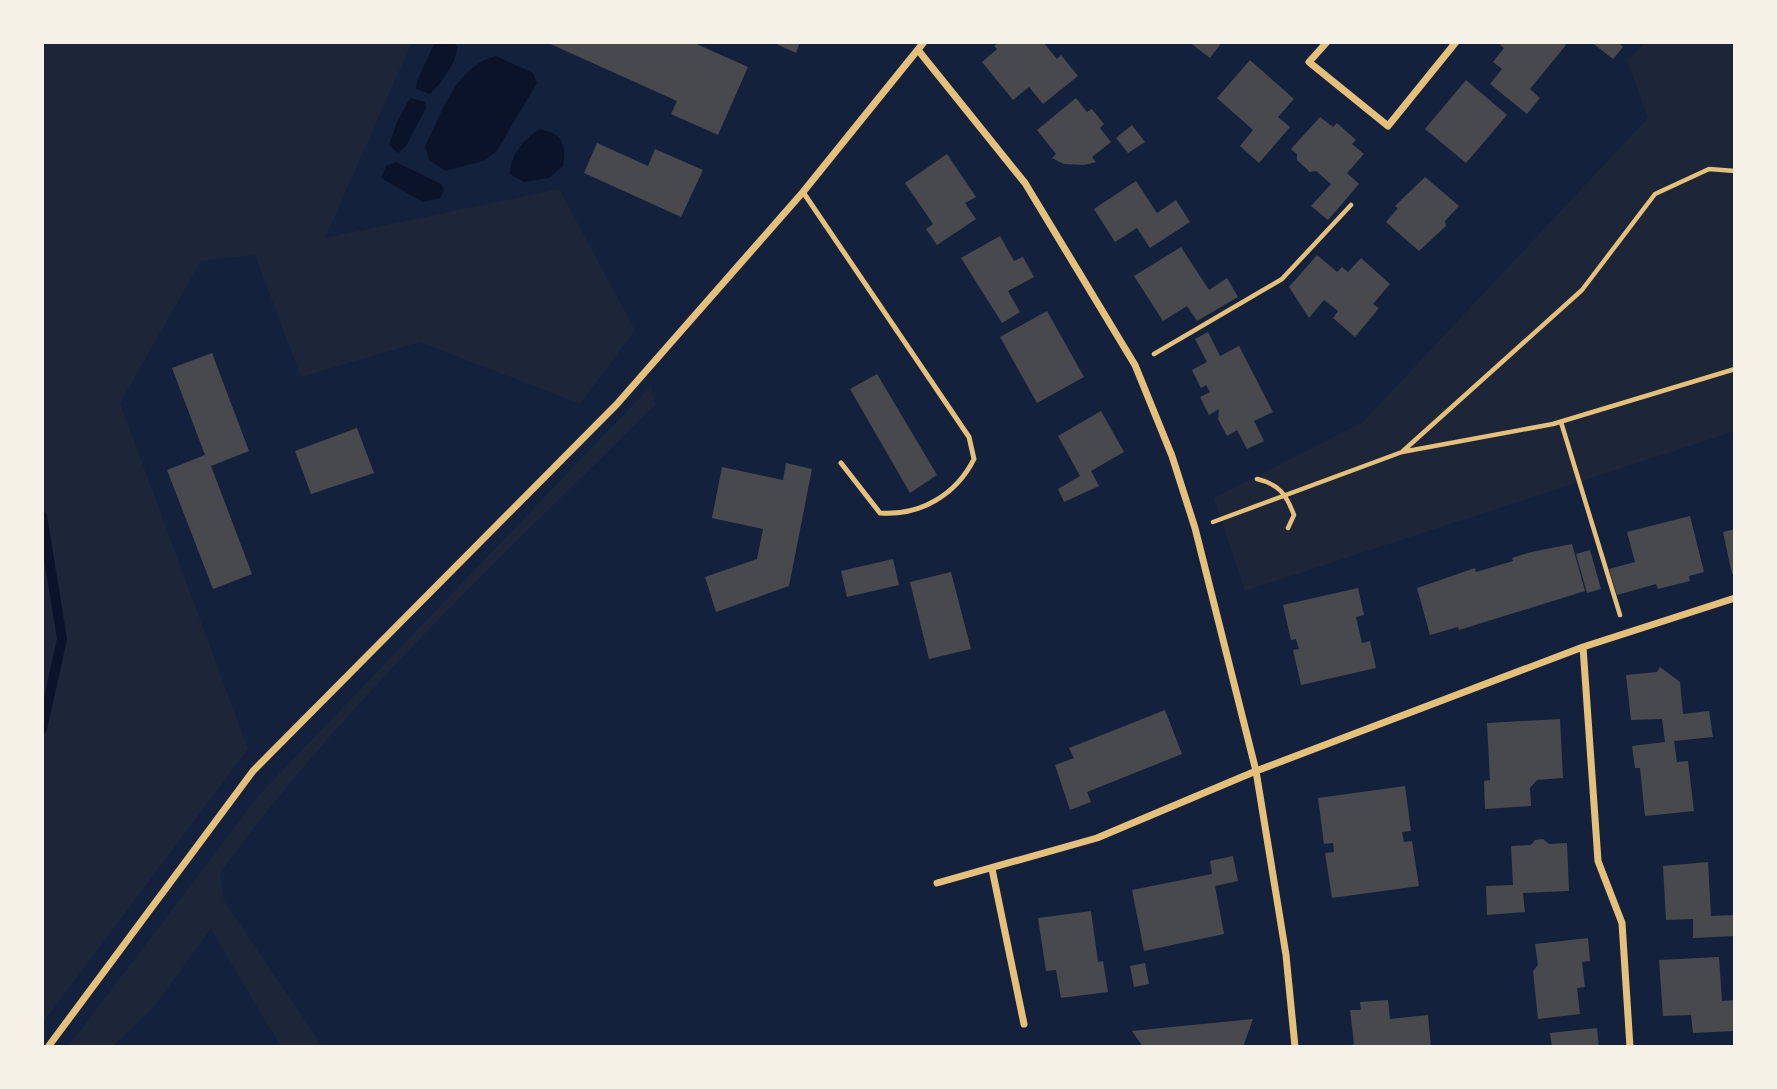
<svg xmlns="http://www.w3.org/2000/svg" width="1777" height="1089" font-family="'Nunito Sans',sans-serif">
<rect width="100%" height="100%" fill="#14213d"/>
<!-- green -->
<path fill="#1d2539" d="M 42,42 L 412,42 L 325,238 L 559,189 L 635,330 L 580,404 L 420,342 L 301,377 L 255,255 L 201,261 L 120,403 L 248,749 L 42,1024 Z
M 1647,42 L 1735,42 L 1735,431 L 1245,591 L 1214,498 L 1363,422 L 1648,118 L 1627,60 Z
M 651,386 L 655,405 C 505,554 345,701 220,873 L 224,901 L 323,1047 L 281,1047 L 211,929 L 152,1009 L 112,1047 L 68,1047 L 258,796 Z"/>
<!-- water -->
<path fill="#0b132b" d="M 435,42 L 452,42 L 457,46 C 458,61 441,84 430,94 L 416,89 L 417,81 Z
M 496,56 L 533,73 L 537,83 L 496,152 L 483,161 L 445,171 L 429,160 L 425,146 C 443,111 455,67 496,56 Z
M 410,98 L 426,102 L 426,108 L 406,146 L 398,153 L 389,145 L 397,122 Z
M 539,129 C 562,133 567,143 563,166 L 549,178 L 524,182 L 510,174 C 509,156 525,139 539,129 Z
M 396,162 L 441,184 L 444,190 L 440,198 L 423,202 L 381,178 L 386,166 Z"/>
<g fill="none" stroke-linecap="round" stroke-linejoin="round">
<!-- stream -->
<path stroke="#0b132b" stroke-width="10" d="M 42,516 L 62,639 L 42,729"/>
</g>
<!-- building -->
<path fill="#48494c" d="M 546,42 L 692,42 L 748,67 L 718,135 L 671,114 L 677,101 Z
M 772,42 L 800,42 L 796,53 Z
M 999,42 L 1043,42 L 1057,59 L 1061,55 L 1078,76 L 1043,104 L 1029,87 L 1013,100 L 982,62 L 997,49 L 994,46 Z
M 1189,42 L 1222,42 L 1210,58 Z
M 1502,42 L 1562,42 L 1566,45 L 1530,89 L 1540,98 L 1527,114 L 1490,84 L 1502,69 L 1493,62 L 1504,48 L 1500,45 Z
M 1591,42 L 1618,42 L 1623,47 L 1613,59 Z
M 1250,60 L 1294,99 L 1278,117 L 1290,127 L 1259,163 L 1240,146 L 1253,130 L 1217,98 Z
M 1466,80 L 1507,115 L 1466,163 L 1425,129 Z
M 1076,98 L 1087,112 L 1092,109 L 1104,124 L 1100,128 L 1111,142 L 1092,157 L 1096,162 L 1084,165 L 1064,164 L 1052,158 L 1056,154 L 1037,130 Z
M 1320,117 L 1333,127 L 1337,123 L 1356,140 L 1352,144 L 1364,154 L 1347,173 L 1359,184 L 1328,220 L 1311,206 L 1331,184 L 1316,171 L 1310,172 L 1297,160 L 1297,154 L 1291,149 Z
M 1132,125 L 1145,142 L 1128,153 L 1116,138 Z
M 597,143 L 648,166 L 655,149 L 703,170 L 681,217 L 584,173 Z
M 947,154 L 976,197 L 965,203 L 976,219 L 937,245 L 926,229 L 933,224 L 905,183 Z
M 1425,177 L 1459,206 L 1445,221 L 1446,226 L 1419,251 L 1386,222 L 1398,208 L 1395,206 Z
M 1136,181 L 1157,213 L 1176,200 L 1190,222 L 1150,248 L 1137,228 L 1115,242 L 1094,209 Z
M 1000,236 L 1014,261 L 1023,257 L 1034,277 L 1008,291 L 1020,312 L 1002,323 L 961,258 Z
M 1181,247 L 1209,290 L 1227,278 L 1238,297 L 1197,321 L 1187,306 L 1163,321 L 1134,276 Z
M 1317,255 L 1337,272 L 1342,267 L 1348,272 L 1361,258 L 1390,284 L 1373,304 L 1379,308 L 1355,337 L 1333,318 L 1338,311 L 1324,300 L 1309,318 L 1289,287 Z
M 1047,311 L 1084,377 L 1037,403 L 1000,337 Z
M 1208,332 L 1220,356 L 1239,346 L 1273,412 L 1254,421 L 1264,441 L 1247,449 L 1237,430 L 1227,436 L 1218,419 L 1219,409 L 1209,415 L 1200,397 L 1210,392 L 1206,385 L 1201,388 L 1192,370 L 1207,362 L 1195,339 Z
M 212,353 L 249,451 L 211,466 L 252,574 L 213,589 L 167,470 L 205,455 L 172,368 Z
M 877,374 L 937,475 L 910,493 L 850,389 Z
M 1101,411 L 1124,452 L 1091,471 L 1099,486 L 1064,502 L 1058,489 L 1080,476 L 1058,436 Z
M 357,428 L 374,473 L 311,494 L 295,451 Z
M 786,463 L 812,469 L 789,586 L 716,612 L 705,577 L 757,559 L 763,529 L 712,518 L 722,467 L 783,480 Z
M 1690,516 L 1704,572 L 1689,576 L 1690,581 L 1658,589 L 1656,584 L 1617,595 L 1609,569 L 1635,562 L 1627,532 Z
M 1735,529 L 1735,573 L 1732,574 L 1723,532 Z
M 1572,544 L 1585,591 L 1459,630 L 1458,627 L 1430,635 L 1417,588 L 1475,568 L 1476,572 L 1513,561 L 1512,558 L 1531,552 Z
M 1590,550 L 1601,589 L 1587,593 L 1576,554 Z
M 893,559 L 899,585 L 847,597 L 841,571 Z
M 951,572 L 971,649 L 929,659 L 910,582 Z
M 1358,588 L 1364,615 L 1356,617 L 1362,643 L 1370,641 L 1376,668 L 1301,685 L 1293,650 L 1299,649 L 1296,639 L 1291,640 L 1283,605 Z
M 1660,667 L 1680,682 L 1683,714 L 1709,711 L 1713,737 L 1674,741 L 1677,762 L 1688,761 L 1694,811 L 1645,816 L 1640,768 L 1635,768 L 1632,746 L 1665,742 L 1662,719 L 1631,720 L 1626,675 L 1657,672 Z
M 1165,710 L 1182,754 L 1087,792 L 1091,802 L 1070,810 L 1055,765 L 1074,758 L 1069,748 Z
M 1560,719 L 1563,778 L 1537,780 L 1530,788 L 1531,806 L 1485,809 L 1484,781 L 1490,780 L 1487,723 Z
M 1405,786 L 1411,831 L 1402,832 L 1404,842 L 1412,841 L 1419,886 L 1332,898 L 1325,853 L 1334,852 L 1333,843 L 1324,844 L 1318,798 Z
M 1543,839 L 1549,844 L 1567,843 L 1569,891 L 1523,893 L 1525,912 L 1487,915 L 1486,886 L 1513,885 L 1511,846 L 1531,845 L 1535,840 Z
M 1233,856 L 1238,881 L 1215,886 L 1224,934 L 1144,951 L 1132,890 L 1212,874 L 1210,861 Z
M 1708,862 L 1711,916 L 1735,915 L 1735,936 L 1693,938 L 1693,919 L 1666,920 L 1663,866 Z
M 1091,911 L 1098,962 L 1103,961 L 1108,992 L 1061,998 L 1056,970 L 1046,971 L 1038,918 Z
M 1588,938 L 1590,961 L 1582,962 L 1585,987 L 1577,988 L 1580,1014 L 1538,1019 L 1533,971 L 1538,965 L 1535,944 Z
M 1719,957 L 1722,1001 L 1735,1000 L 1735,1031 L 1693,1033 L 1691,1015 L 1663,1016 L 1659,960 Z
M 1145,963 L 1149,984 L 1134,987 L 1130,966 Z
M 1388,1000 L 1390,1019 L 1428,1015 L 1431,1047 L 1345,1047 L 1354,1044 L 1350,1010 L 1361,1010 L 1360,1002 Z
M 1253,1019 L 1243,1047 L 1143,1047 L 1132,1031 Z
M 1597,1028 L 1599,1047 L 1552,1047 L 1550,1033 Z"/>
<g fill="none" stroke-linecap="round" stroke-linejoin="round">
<!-- path -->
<path stroke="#e5c07b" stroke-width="4.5" d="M 1154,354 L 1282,279 L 1351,205
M 1561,422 L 1620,615
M 1403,451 L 1582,290 L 1655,194 L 1709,169 L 1735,171
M 1257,479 C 1279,484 1286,494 1294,515 L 1288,528
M 1213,522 L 1402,452 L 1553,424 L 1735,369"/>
<!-- service -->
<path stroke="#e5c07b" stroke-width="5" d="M 803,192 L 969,437 L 974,459 C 956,495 920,516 880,513 L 841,463"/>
<!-- minor -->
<path stroke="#e5c07b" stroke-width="7" d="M 1327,42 L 1309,62 L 1388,126 L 1456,42
M 918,50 L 1025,183 L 1135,365 L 1172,456 L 1195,528 L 1256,771 L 1286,955 L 1295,1047
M 1583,647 L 1598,861 L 1622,923 L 1630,1047
M 992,869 L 1024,1024
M 937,883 L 1097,838 L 1256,771 L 1583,647 L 1735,598
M 48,1047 L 253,771 L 617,404 L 803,192 L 924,42"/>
</g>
<!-- border -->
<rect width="1777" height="1089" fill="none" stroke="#f6f1e7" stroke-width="88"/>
</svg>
